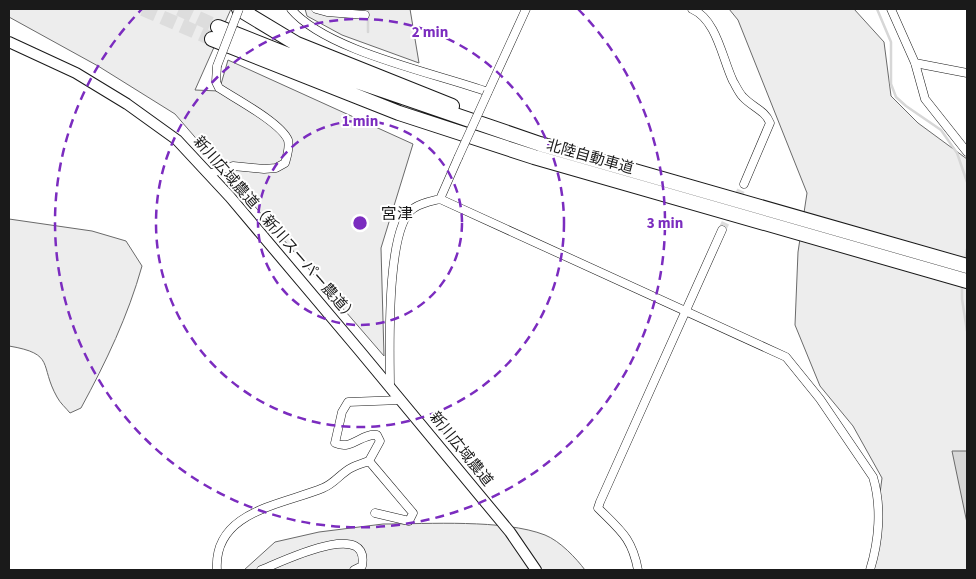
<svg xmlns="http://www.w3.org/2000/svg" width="976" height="579" font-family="'Source Sans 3','Noto Sans JP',sans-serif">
<rect width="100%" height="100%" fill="#fff"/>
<!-- green -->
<path fill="#ededed" stroke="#6a6a6a" d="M 9,9 L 231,9 L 195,90 L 219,91 L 228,60 L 413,144 L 381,248 L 384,356 L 175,114 L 98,66 L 9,17 Z
M 305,9 L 340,9 L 341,16 L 361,15 L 359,9 L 410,9 L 419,63 L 342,35 L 307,16 Z
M 729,9 L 854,9 L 884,42 L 891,96 L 918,123 L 967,159 L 967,570 L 870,570 L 882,478 L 853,426 L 820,386 L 795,325 L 798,252 L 807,193 L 738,20 Z
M 9,219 L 92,231 L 126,241 L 142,266 C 128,316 106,362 81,408 L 70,413 C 66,408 60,403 57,397 C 39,365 56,354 9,346 Z
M 383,524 C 428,524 504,519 545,535 C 560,541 576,558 585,570 L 244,570 L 275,542 L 319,532 Z"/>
<!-- water -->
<path fill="#d7d7d7" stroke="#6a6a6a" d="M 952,451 L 967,451 L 967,523 Z"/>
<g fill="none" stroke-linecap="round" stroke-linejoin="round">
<!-- stream -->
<path stroke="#d7d7d7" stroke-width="2.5" d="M 877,9 L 891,42 L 891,84 L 896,97 L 906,106 L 941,130 L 957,153 L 967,182
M 368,32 L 368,9
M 965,261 L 967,249
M 962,283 L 962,299 L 967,331"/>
</g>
<!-- building -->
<path fill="#e6e6e6" stroke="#1a1a1a" d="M 438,421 L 448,425 L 445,433 L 435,428 Z"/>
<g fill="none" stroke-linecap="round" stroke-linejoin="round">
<!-- minor-tunnel -->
<path stroke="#ddd" stroke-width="8" stroke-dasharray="8 4" stroke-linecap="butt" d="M 722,230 L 744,184"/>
<!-- motorway-tunnel -->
<path stroke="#ddd" stroke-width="14" stroke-dasharray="14 7" stroke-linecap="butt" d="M 143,9 L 212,39
M 179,9 L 218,27"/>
<defs>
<path id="minor" d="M 291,9 C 326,51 435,73 488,92 L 526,9
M 316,9 L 327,12 L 365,15
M 692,9 C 717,20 722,58 733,81 C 736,86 739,93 743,97 C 752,107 765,110 770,123 L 744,184
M 891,9 L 915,63 L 925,99 L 967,152
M 915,63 L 967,73
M 209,174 L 233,166 L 264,169 L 276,168 L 285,163 C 287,156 290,148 288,140 C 281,123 236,99 219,88 L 216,82 L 217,66
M 440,199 L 458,158
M 390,388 C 390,354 385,226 414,208 C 421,203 432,201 440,199 L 786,357 L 820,399 L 873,477 C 882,507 879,541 870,570
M 369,461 L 413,513 L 409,521 L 375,513
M 217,570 C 213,511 282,505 323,488 C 334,484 341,473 351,468 C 357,465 364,463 369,461 L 380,441 L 377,435 C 361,433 352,451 335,443 L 342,412 L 348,402 L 401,400
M 261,570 C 279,563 371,517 362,566 L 354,570
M 638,570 C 632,538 621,531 598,508 L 600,502 L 722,230"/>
<path id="tertiary" d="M 9,42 L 76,73 L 127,104 L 177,140 L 230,197 L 359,350 L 510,532 L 536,570"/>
<path id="motorway" d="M 239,9 L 297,44 L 452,106
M 218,27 L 344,77 L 540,144 L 967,266
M 212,39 L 399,113 L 534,157 L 967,281"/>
</defs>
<!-- minor casing -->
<use href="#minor" stroke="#1a1a1a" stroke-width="9"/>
<!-- tertiary casing -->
<use href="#tertiary" stroke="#1a1a1a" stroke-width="12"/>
<!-- motorway casing -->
<use href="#motorway" stroke="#1a1a1a" stroke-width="16"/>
<!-- minor -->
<use href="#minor" stroke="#fff" stroke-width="8"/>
<!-- tertiary -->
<use href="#tertiary" stroke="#fff" stroke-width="10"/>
<!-- motorway -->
<use href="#motorway" stroke="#fff" stroke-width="14"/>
<defs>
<path id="minor-bridge" d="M 217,66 L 239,9
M 458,158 L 488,92"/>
</defs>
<!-- minor-bridge casing -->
<use href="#minor-bridge" stroke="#1a1a1a" stroke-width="9" stroke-linecap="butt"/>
<!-- minor-bridge -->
<use href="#minor-bridge" stroke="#fff" stroke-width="8"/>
</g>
<!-- distance rings -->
<g fill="none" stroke="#7b2cbf" stroke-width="2.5" stroke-dasharray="9 6">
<circle cx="360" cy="223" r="102"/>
<circle cx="360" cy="223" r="204"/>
<path d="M578 9A305 305 0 1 1 142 9"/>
</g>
<g text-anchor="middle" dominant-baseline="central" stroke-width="4" stroke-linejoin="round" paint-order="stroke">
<!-- street labels -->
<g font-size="15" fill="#1a1a1a" stroke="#fff">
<text transform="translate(590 157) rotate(16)">北陸自動車道</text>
<text transform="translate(275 229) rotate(49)">新川広域農道（新川スーパー農道）</text>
<text transform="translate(461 449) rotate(51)">新川広域農道</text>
</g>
<!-- neighbourhood labels -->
<g font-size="16" fill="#1a1a1a" stroke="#fff">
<text x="397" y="214">宮津</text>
</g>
</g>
<circle cx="360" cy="223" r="8" fill="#7b2cbf" stroke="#fff" stroke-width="2.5"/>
<g font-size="15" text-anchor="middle" font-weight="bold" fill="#7b2cbf" stroke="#fff" stroke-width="4" stroke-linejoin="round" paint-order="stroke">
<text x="430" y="37">2 min</text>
<text x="360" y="126">1 min</text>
<text x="665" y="228">3 min</text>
</g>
<!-- border -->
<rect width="976" height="579" fill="none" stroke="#1a1a1a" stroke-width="20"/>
</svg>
